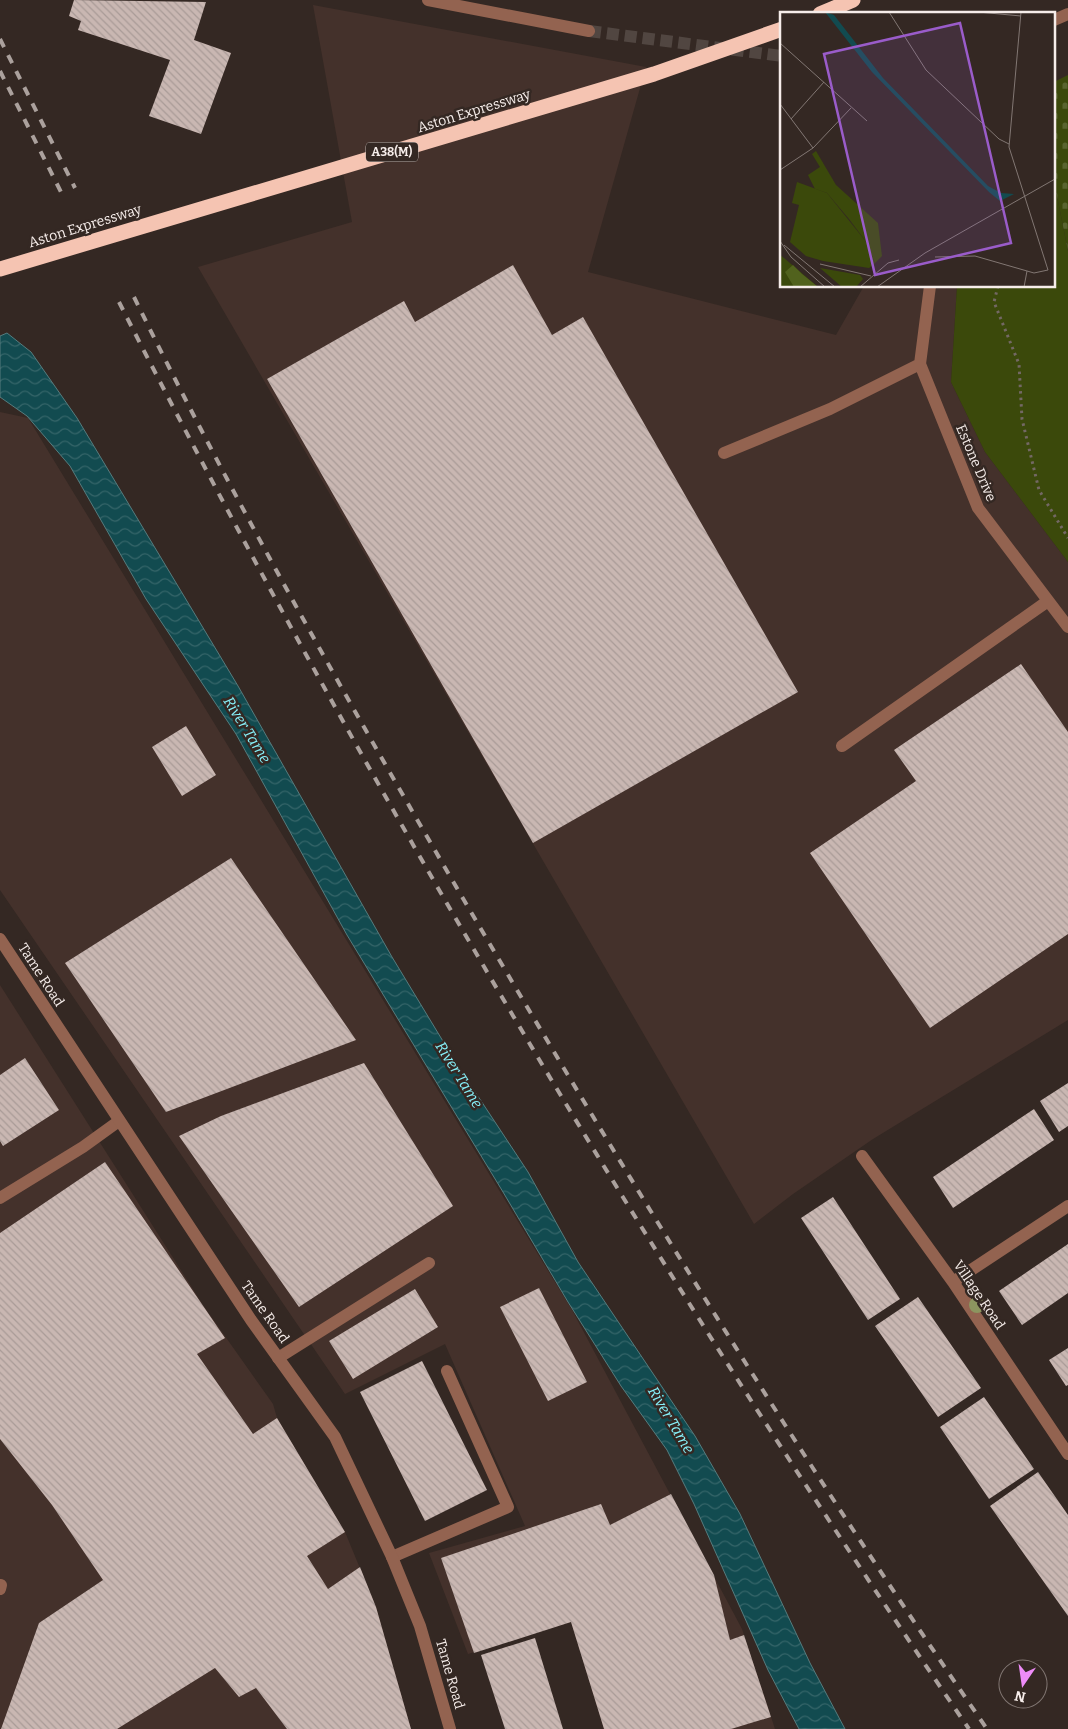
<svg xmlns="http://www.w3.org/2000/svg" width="1068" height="1729" font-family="Bitter,serif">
<defs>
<pattern id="cemetery-stones" width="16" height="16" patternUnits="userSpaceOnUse" patternTransform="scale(1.25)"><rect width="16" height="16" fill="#3b490b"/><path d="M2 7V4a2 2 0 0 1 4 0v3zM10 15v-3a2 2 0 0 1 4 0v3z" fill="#58642f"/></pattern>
<pattern id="water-waves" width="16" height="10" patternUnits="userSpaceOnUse" patternTransform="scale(1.25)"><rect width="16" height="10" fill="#124b50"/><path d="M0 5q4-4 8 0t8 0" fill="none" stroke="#356569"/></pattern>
<pattern id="building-back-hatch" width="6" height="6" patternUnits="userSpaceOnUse" patternTransform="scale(1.25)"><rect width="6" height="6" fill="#c9b7b2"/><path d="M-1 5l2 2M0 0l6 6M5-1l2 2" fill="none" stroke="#a99b97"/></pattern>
</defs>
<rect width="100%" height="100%" fill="#342823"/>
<!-- industrial -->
<path fill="#44312b" d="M 313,5 L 646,67 L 588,272 L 836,335 L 864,286 L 957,286 L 951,382 L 985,452 L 1068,562 L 1068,1020 L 873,1139 L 793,1194 L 754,1224 L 198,267 L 352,222 Z
M 0,412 L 28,418 L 572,1310 L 742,1629 L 775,1729 L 604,1729 L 571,1622 L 468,1654 L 429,1553 L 525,1526 L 445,1344 L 345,1394 L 0,890 Z
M 0,985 L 203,1305 L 273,1404 L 277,1418 L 345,1532 L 376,1607 L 411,1729 L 0,1729 Z"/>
<!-- green -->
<path fill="#3b490b" d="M 1054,181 L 1068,251 L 1068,562 L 985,452 L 951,382 L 957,286 L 1054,286 Z"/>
<!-- cemetery -->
<path fill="url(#cemetery-stones)" d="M 1068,75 L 1068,251 L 1054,181 L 1054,82 Z"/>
<!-- water -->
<path fill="url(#water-waves)" stroke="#567c7e" d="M 7,333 L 31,352 L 77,418 L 238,686 L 392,957 L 458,1066 L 528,1172 L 578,1262 L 695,1436 L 740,1514 L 810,1663 L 845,1729 L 799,1729 L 768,1670 L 694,1504 L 667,1450 L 621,1386 L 568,1302 L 503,1192 L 347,935 L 236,734 L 146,599 L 70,466 L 27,416 L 0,397 L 0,336 Z"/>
<!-- building -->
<path fill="url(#building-back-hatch)" d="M 74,0 L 206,2 L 194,40 L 231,53 L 201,134 L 149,116 L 170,60 L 78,30 L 81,21 L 69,16 Z
M 513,265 L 552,335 L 583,317 L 798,692 L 533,843 L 267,379 L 404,301 L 415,322 Z
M 1021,664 L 1068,732 L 1068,934 L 930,1028 L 810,853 L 916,781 L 894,750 Z
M 186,726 L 216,775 L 182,796 L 152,747 Z
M 231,858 L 356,1040 L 166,1112 L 65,963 Z
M 25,1058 L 59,1110 L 3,1146 L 0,1141 L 0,1075 Z
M 364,1063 L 453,1206 L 299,1307 L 179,1136 L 221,1116 Z
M 1068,1083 L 1068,1126 L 1059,1132 L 1040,1101 Z
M 1034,1109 L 1054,1140 L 953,1208 L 933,1177 Z
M 105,1162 L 225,1338 L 197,1354 L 253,1434 L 277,1418 L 345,1532 L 307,1556 L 328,1589 L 360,1567 L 376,1607 L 411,1729 L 287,1729 L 256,1688 L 239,1697 L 215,1668 L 117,1729 L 1,1729 L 39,1623 L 103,1580 L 52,1505 L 0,1439 L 0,1233 Z
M 833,1197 L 900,1299 L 868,1320 L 801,1218 Z
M 1068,1244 L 1068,1293 L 1022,1325 L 999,1291 Z
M 539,1288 L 587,1382 L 548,1401 L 500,1307 Z
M 415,1289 L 438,1327 L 353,1379 L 329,1341 Z
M 918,1297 L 981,1388 L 938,1417 L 875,1326 Z
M 1068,1348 L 1068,1385 L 1066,1386 L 1049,1360 Z
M 422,1361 L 487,1490 L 425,1521 L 360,1392 Z
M 984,1397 L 1034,1469 L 989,1499 L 940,1427 Z
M 1038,1472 L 1068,1515 L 1068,1616 L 990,1506 Z
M 671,1494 L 714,1575 L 730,1640 L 744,1635 L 771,1717 L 731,1729 L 604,1729 L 571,1622 L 474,1653 L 441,1558 L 601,1504 L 610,1525 Z
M 535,1638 L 563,1729 L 505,1729 L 481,1655 Z"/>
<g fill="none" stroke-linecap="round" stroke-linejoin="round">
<!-- street-tunnel -->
<path stroke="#514641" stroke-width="12" stroke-dasharray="12 6" stroke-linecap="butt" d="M 589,31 L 782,56"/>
<!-- path -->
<path stroke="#736864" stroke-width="3" stroke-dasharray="2.5 4" stroke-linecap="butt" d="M 998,286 L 994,302 L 1019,364 L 1022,419 L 1039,490 L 1068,538"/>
<!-- lane -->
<path stroke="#936350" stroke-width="12" d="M 930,286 L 920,364 L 978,508 L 1068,627
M 724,453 L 830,409 L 920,364
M 842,746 L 1048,601
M 0,1198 L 83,1147 L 119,1121
M 278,1358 L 429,1263
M 392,1557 L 508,1507 L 447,1371
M 0,1589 L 1,1585"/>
<!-- street -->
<path stroke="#936350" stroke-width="12" d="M 428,0 L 589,31
M 1054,20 L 1068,14
M 0,939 L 251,1320 L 335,1437 L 392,1557 L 420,1626 L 450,1729
M 862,1156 L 953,1282 L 1068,1454
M 953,1282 L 1068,1206"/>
<!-- highway -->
<path stroke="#f5c4b2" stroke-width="15" d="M 820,14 L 853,0"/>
<!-- rail -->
<path stroke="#aba19d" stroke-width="4" stroke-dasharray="9 9" stroke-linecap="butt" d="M 0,39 L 75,188
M 0,71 L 61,192
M 134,297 C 236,505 351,707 468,907 C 632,1186 803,1462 987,1729
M 119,302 C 369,793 658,1275 969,1729"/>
<!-- highway-bridge -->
<path stroke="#f5c4b2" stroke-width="15" d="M 0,269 L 654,74 L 782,29"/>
</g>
<!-- trees -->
<circle fill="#8c955f" cx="977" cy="1305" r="8"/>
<g text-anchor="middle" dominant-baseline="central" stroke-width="5" stroke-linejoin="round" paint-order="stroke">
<!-- shield labels -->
<rect fill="#342823" stroke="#bcb2ae" stroke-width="1" x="366" y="142.5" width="52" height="19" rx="4"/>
<g font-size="12" font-weight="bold" fill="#f6edea">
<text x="392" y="152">A38(M)</text>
</g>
<!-- street labels -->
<g font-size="14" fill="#f6edea" stroke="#342823">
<text transform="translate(474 111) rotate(-17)">Aston Expressway</text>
<text transform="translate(85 226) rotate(-17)">Aston Expressway</text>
<text transform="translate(976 463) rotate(67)">Estone Drive</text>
<text transform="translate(41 975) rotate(57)">Tame Road</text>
<text transform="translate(979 1295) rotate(56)">Village Road</text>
<text transform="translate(265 1312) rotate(55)">Tame Road</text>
<text transform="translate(450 1674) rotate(74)">Tame Road</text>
</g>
<!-- water labels -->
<g font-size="15" font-style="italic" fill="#87f2fb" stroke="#342823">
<text transform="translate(247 730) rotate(58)">River Tame</text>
<text transform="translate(459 1075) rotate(58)">River Tame</text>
<text transform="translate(671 1420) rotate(59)">River Tame</text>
</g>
</g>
<!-- overview -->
<g transform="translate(780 12)">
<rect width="275" height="275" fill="#342823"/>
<path d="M 36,139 L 56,173 L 98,211 L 102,244 L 95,251 L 87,231 L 69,207 L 47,181 L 35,177 L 28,163 L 40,155 L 32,142 ZM 0,243 L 4,246 L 38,275 L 0,275 ZM 40,256 L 80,263 L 83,267 L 76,275 L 62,275 Z" fill="#3b490b"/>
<path d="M 13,253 L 22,262 L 38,275 L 14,275 L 5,260 Z" fill="#51621d"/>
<path d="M 17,170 L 47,181 L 87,231 L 95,251 L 89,256 L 43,249 L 26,244 L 10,230 L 19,193 L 12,191 Z" fill="#3b490b"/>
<path d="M 45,0 L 54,3 L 103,66 L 208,174 L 221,181 L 234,182 L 220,189 L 209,180 L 92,60 Z" fill="#124b50"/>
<path fill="none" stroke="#827773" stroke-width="1" d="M 109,0 L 146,58 L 219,127 L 229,132M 198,0 L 241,4M 241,0 L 229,135 L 268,258M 0,31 L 87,109M 0,92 L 33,136M 11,107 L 44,70M 0,158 L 33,136 L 71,96M 0,229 L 11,245 L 45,275M 4,233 L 55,275M 155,245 L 195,244 L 254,261 L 268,258M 40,252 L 91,264M 80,275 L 108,251 L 119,248M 97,275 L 145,241 L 275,167M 244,275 L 247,259"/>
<path fill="#9a5cca" fill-opacity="0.15" stroke="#9a5cca" stroke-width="2.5" d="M 180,11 L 231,231 L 95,263 L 44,42 Z"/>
<rect width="275" height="275" fill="none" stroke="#f6edea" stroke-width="2.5"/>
</g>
<!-- north arrow -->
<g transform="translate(1023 1684) rotate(193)"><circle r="24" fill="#342823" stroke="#827773"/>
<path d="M0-4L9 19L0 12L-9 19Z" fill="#ee8cf8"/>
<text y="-8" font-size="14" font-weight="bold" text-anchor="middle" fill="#f6edea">N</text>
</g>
</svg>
